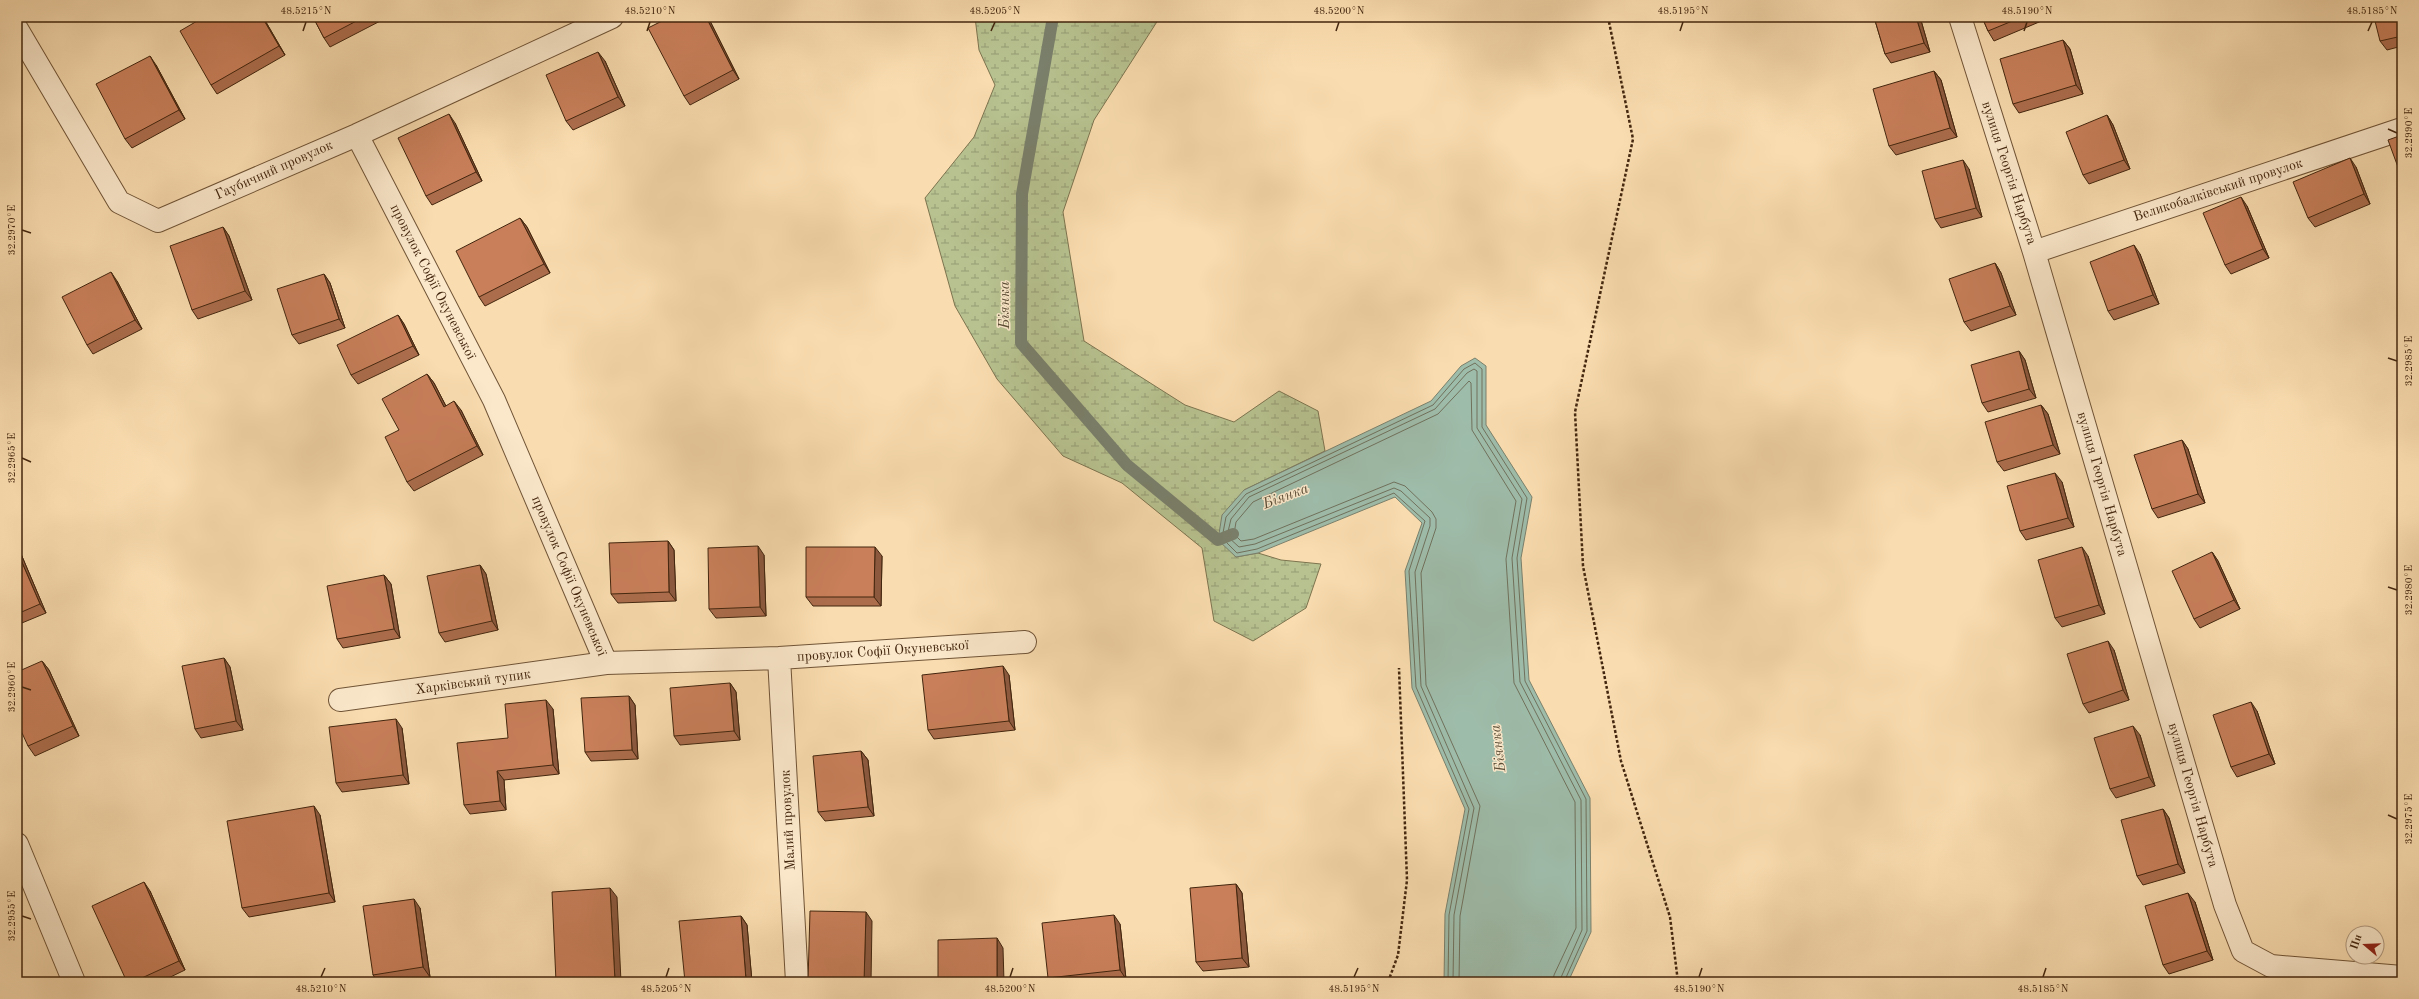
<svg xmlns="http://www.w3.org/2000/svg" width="2419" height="999" font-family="'Old Standard TT',serif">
<defs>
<pattern id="wetland-marsh" width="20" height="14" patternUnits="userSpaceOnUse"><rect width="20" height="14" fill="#b7c290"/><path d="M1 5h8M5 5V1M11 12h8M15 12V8" fill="none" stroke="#969d74"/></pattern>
</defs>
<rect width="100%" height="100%" fill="#f9dcaf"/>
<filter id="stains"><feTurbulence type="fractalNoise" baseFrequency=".005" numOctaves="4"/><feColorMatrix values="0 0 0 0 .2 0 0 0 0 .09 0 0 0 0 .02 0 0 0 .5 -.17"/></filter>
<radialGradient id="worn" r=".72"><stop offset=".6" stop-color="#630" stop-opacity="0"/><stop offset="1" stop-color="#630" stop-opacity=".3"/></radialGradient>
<!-- wetland -->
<path fill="url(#wetland-marsh)" stroke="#7d744f" d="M 975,17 L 1160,17 L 1094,120 L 1063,212 L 1084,341 L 1185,405 L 1234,422 L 1279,391 L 1318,411 L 1325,451 L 1244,490 L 1236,557 L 1258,553 L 1281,560 L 1321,564 L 1306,608 L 1253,641 L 1214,621 L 1202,548 L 1122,483 L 1063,456 L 997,379 L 955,306 L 925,198 L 974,137 L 995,85 L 979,50 Z"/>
<!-- water -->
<path fill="#9ebcaa" stroke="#7a806c" d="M 1475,358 L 1486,366 L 1486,425 L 1532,497 L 1521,558 L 1529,680 L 1590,798 L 1591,932 L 1568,982 L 1444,982 L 1445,914 L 1465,809 L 1412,688 L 1405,571 L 1422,523 L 1395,497 L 1258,553 L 1236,557 L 1218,540 L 1222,515 L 1244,490 L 1431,401 L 1461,366 Z"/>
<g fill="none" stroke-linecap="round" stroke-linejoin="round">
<!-- shore -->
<path stroke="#70715c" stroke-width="1" d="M 1448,982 L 1449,915 L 1469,809 L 1416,687 L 1409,571 L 1425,521 L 1394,493 L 1257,549 L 1237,553 L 1222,538 L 1226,517 L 1246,494 L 1433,405 L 1464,369 L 1475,363 L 1482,369 L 1482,427 L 1527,498 L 1517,558 L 1525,681 L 1586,799 L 1587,931 L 1564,982
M 1453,982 L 1454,915 L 1474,808 L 1421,686 L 1415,572 L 1430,526 L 1430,518 L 1401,491 L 1394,488 L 1255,544 L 1239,547 L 1227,536 L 1231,519 L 1249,497 L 1435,409 L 1467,373 L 1474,369 L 1477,371 L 1477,428 L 1522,499 L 1512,558 L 1520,682 L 1581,800 L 1582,930 L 1559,982
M 1459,982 L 1460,916 L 1480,806 L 1426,685 L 1421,573 L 1436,528 L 1436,519 L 1432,512 L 1405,486 L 1394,482 L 1254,539 L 1241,541 L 1234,534 L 1236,522 L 1253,502 L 1438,414 L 1469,381 L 1471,383 L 1472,430 L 1516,501 L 1506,559 L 1514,683 L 1575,802 L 1576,928 L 1554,975 L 1553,982"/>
<!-- stream -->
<path stroke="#7a806c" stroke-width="12" d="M 1053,17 L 1022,194 L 1021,343 L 1127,465 L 1218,540 L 1233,534"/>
<defs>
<path id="street" d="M 1960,17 L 2034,252 L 2225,905 L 2243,951 L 2271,966 L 2402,977
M 17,29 L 119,202 L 158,221 L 357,135 L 612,17
M 357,135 L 494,400 L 606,663 L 779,658 L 1025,642
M 2034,252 L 2402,129
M 779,658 L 797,982
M 340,700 L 606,663
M 17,844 L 74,982"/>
</defs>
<!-- street casing -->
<use href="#street" stroke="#705436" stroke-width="24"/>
<!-- path -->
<path stroke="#43260e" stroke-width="2.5" stroke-dasharray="3 2" stroke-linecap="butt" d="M 1608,17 L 1633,139 L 1575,412 L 1583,566 L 1621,761 L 1670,917 L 1678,982
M 1388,982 L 1398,955 L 1407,880 L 1399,668"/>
<!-- street -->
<use href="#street" stroke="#fbe8cb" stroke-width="22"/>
</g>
<!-- wall -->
<path fill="#ac6d4d" stroke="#43260e" d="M 263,17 L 285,55 L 217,94 L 211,85 Z
M 313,17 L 388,17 L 330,47 L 324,38 Z
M 670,17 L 708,17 L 739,79 L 690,105 L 684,96 Z
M 1874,17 L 1920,17 L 1930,52 L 1891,63 L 1885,54 Z
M 1982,17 L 2051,17 L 1994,41 L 1988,31 Z
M 2402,17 L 2402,46 L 2387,50 L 2380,41 Z
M 2063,40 L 2070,49 L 2083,94 L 2019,113 L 2013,104 Z
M 605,61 L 625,106 L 573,130 L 566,121 Z
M 156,65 L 185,119 L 132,148 L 125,139 Z
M 1934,71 L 1941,80 L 1957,137 L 1896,155 L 1889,146 Z
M 2107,115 L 2113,125 L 2130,169 L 2089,184 L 2083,175 Z
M 455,123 L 482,181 L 432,205 L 426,196 Z
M 2356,167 L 2370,204 L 2315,227 L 2308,218 Z
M 1969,169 L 1982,217 L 1941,228 L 1935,219 Z
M 2247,206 L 2269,258 L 2231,274 L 2225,265 Z
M 520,218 L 527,227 L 550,273 L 485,306 L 479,297 Z
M 223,227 L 229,236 L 252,300 L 198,319 L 192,310 Z
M 2140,254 L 2159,304 L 2114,320 L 2108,311 Z
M 1995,263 L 2001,273 L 2016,315 L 1971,331 L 1964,322 Z
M 324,274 L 330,283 L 345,328 L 299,344 L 292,335 Z
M 117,281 L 142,329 L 93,354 L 87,345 Z
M 398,315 L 404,324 L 419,355 L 358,384 L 351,375 Z
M 2019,351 L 2025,360 L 2036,398 L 1988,412 L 1982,403 Z
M 427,374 L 434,383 L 446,406 L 461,410 L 483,455 L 414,491 L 407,482 L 399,430 Z
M 2041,405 L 2048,414 L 2060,454 L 2004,471 L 1997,462 Z
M 2182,440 L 2188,449 L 2205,503 L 2158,518 L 2152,509 Z
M 2062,482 L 2074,527 L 2026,540 L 2020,531 Z
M 668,541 L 674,550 L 676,601 L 618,603 L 611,594 Z
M 17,548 L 21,554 L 46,613 L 17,625 Z
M 2212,552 L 2218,561 L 2240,609 L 2200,628 L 2194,619 Z
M 764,555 L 766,616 L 716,618 L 709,609 Z
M 882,556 L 881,606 L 813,606 L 806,597 Z
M 2088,556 L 2105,614 L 2062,627 L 2055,618 Z
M 480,565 L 486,574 L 498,630 L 445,642 L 439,633 Z
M 384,575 L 391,584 L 400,638 L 343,648 L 337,639 Z
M 2114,650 L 2129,700 L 2089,713 L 2083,704 Z
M 224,658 L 230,667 L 243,730 L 201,738 L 195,729 Z
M 42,661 L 49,670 L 79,736 L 35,756 L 28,746 Z
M 1009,675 L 1015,730 L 934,739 L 928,730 Z
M 730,683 L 736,692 L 740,740 L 680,745 L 674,736 Z
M 629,696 L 635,705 L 638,759 L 591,761 L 585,752 Z
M 553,709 L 559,774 L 504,780 L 506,810 L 470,814 L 464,805 L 508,738 Z
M 2257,711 L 2275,764 L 2237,777 L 2231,767 Z
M 402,728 L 409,784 L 342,792 L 336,783 Z
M 2140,735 L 2155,786 L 2116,798 L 2110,789 Z
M 861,751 L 868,760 L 874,816 L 825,821 L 818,812 Z
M 2163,809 L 2169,818 L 2185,873 L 2143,885 L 2137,876 Z
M 320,815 L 335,902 L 249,917 L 242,908 Z
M 1236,884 L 1242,893 L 1249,967 L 1203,971 L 1196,962 Z
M 150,891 L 185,970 L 160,982 L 127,982 Z
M 2195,902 L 2213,960 L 2169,974 L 2163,965 Z
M 420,908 L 430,977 L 392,982 L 378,982 L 373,975 Z
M 741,916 L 747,925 L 752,982 L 685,982 Z
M 1120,924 L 1126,979 L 1099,982 L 1051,982 L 1048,978 Z"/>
<!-- shaded-wall -->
<path fill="#8c593f" stroke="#43260e" d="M 262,17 L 263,17 L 285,55 L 279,46 Z
M 706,17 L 708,17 L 739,79 L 733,70 Z
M 1916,17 L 1920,17 L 1930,52 L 1924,43 Z
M 2063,40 L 2070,49 L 2083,94 L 2076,85 Z
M 598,52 L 605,61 L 625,106 L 618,97 Z
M 150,56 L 156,65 L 185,119 L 179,110 Z
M 1934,71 L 1941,80 L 1957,137 L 1950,128 Z
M 449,114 L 455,123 L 482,181 L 476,172 Z
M 2107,115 L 2113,125 L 2130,169 L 2124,160 Z
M 2350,158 L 2356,167 L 2370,204 L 2364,194 Z
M 1963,160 L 1969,169 L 1982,217 L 1976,208 Z
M 2241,197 L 2247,206 L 2269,258 L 2263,249 Z
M 520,218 L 527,227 L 550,273 L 544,264 Z
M 223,227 L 229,236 L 252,300 L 245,291 Z
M 2134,245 L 2140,254 L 2159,304 L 2153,295 Z
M 1995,263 L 2001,273 L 2016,315 L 2010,306 Z
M 111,272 L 117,281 L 142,329 L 135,320 Z
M 324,274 L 330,283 L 345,328 L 339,319 Z
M 398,315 L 404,324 L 419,355 L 413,346 Z
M 2019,351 L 2025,360 L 2036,398 L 2029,389 Z
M 427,374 L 434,383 L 451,416 L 444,407 Z
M 454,401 L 461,410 L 483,455 L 477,446 Z
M 2041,405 L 2048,414 L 2060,454 L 2053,445 Z
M 2182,440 L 2188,449 L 2205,503 L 2198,494 Z
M 2055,473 L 2062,482 L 2074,527 L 2068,518 Z
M 668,541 L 674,550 L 676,601 L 669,592 Z
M 758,546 L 764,555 L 766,616 L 760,607 Z
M 875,547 L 882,556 L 881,606 L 874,597 Z
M 2082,547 L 2088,556 L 2105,614 L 2099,605 Z
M 17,548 L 21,554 L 46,613 L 40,604 L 17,551 Z
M 2212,552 L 2218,561 L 2240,609 L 2234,600 Z
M 480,565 L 486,574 L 498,630 L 492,621 Z
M 384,575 L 391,584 L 400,638 L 394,629 Z
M 2108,641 L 2114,650 L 2129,700 L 2123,690 Z
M 224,658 L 230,667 L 243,730 L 236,721 Z
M 42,661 L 49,670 L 79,736 L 73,726 Z
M 1003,666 L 1009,675 L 1015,730 L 1009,721 Z
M 730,683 L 736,692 L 740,740 L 734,731 Z
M 629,696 L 635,705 L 638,759 L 632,750 Z
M 546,700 L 553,709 L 559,774 L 553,765 Z
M 2251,702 L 2257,711 L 2275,764 L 2269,754 Z
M 396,719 L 402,728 L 409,784 L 403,775 Z
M 2133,726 L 2140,735 L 2155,786 L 2149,777 Z
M 861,751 L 868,760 L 874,816 L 868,807 Z
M 497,771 L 504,780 L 506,810 L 500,801 Z
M 314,806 L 320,815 L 335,902 L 329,893 Z
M 2163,809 L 2169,818 L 2185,873 L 2178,864 Z
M 144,882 L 150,891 L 185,970 L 179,961 Z
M 1236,884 L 1242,893 L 1249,967 L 1242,958 Z
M 610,888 L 617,897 L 621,982 L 615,982 L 615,981 Z
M 2188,893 L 2195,902 L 2213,960 L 2207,951 Z
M 414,899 L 420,908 L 430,977 L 423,967 Z
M 866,912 L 872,921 L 871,982 L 864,982 Z
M 1114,915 L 1120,924 L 1126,979 L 1120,970 Z
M 741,916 L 747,925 L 752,982 L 747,982 L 746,980 Z
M 997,938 L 1003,948 L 1004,982 L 997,982 Z
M 17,972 L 22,982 L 19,982 L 17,977 Z"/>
<!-- building -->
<path fill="#c87f5a" stroke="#43260e" d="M 204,17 L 262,17 L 279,46 L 211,85 L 180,31 Z
M 313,17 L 364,17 L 324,38 Z
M 670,17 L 706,17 L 733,70 L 684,96 L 648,28 Z
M 1874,17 L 1916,17 L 1924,43 L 1885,54 Z
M 1982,17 L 2022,17 L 1988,31 Z
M 2374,17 L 2402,17 L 2402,36 L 2380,41 Z
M 2063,40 L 2076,85 L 2013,104 L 2000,59 Z
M 598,52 L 618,97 L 566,121 L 546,75 Z
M 150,56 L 179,110 L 125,139 L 96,84 Z
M 1934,71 L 1950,128 L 1889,146 L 1873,89 Z
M 449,114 L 476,172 L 426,196 L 398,138 Z
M 2107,115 L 2124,160 L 2083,175 L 2066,132 Z
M 2402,135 L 2402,178 L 2388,140 Z
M 2350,158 L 2364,194 L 2308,218 L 2293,182 Z
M 1963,160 L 1976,208 L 1935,219 L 1922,171 Z
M 2241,197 L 2263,249 L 2225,265 L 2203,213 Z
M 520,218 L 544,264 L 479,297 L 456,251 Z
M 223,227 L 245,291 L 192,310 L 170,246 Z
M 2134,245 L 2153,295 L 2108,311 L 2090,262 Z
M 1995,263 L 2010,306 L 1964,322 L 1949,279 Z
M 111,272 L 135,320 L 87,345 L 62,297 Z
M 324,274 L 339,319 L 292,335 L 277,289 Z
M 398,315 L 413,346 L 351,375 L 337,345 Z
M 2019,351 L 2029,389 L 1982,403 L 1971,365 Z
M 427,374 L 444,407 L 454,401 L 477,446 L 407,482 L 385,437 L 399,430 L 382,399 Z
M 2041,405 L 2053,445 L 1997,462 L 1985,422 Z
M 2182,440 L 2198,494 L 2152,509 L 2134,455 Z
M 2055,473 L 2068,518 L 2020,531 L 2007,486 Z
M 668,541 L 669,592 L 611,594 L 609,543 Z
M 758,546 L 760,607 L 709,609 L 708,548 Z
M 806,547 L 875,547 L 874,597 L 806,597 Z
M 2082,547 L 2099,605 L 2055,618 L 2038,560 Z
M 17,551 L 40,604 L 17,614 Z
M 2212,552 L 2234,600 L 2194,619 L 2172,571 Z
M 480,565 L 492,621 L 439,633 L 427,576 Z
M 384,575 L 394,629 L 337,639 L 327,586 Z
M 2108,641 L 2123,690 L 2083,704 L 2067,654 Z
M 224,658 L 236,721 L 195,729 L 182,666 Z
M 42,661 L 73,726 L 28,746 L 17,722 L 17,672 Z
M 1003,666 L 1009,721 L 928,730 L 922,675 Z
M 730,683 L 734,731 L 674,736 L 670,688 Z
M 629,696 L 632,750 L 585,752 L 581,698 Z
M 546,700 L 553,765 L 497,771 L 500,801 L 464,805 L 457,743 L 508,738 L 505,704 Z
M 2251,702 L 2269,754 L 2231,767 L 2213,715 Z
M 396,719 L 403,775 L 336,783 L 329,727 Z
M 2133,726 L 2149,777 L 2110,789 L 2094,738 Z
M 861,751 L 868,807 L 818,812 L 813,756 Z
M 314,806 L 329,893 L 242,908 L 227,821 Z
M 2163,809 L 2178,864 L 2137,876 L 2121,820 Z
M 144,882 L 179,961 L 133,982 L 127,982 L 92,906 Z
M 1236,884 L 1242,958 L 1196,962 L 1190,888 Z
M 610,888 L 615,981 L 599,982 L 556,982 L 552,892 Z
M 2188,893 L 2207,951 L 2163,965 L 2145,906 Z
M 414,899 L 423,967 L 373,975 L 363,906 Z
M 810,911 L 866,912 L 864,982 L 808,982 Z
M 1114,915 L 1120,970 L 1048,978 L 1042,923 Z
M 741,916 L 746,980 L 726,982 L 685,982 L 679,921 Z
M 997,938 L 997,982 L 938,982 L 938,940 Z
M 17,977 L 19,982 L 17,982 Z"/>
<!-- ticks -->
<path fill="none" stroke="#43260e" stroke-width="1.5" d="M 303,31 L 306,22M 647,31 L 650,22M 991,31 L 995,22M 1336,31 L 1339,22M 1680,31 L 1683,22M 2024,31 L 2027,22M 2368,31 L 2372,22M 2388,129 L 2397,133M 22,230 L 31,233M 2388,358 L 2397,361M 22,458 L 31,462M 2388,587 L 2397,590M 22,687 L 31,690M 2388,815 L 2397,819M 22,916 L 31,919M 321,977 L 325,968M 666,977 L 669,968M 1010,977 L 1013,968M 1354,977 L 1358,968M 1699,977 L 1702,968M 2043,977 L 2046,968"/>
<g text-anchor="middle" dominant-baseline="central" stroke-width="3" stroke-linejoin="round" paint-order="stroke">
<!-- street labels -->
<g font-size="14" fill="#43260e" stroke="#fbe8cb">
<text transform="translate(274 170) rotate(-24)">Гаубичний провулок</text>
<text transform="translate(2009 173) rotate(72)">вулиця Георгія Нарбута</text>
<text transform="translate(2218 190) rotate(-18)">Великобалківський провулок</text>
<text transform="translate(433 282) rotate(63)">провулок Софії Окуневської</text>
<text transform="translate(2102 484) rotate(74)">вулиця Георгія Нарбута</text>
<text transform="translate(569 576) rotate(67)">провулок Софії Окуневської</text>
<text transform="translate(883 651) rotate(-4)">провулок Софії Окуневської</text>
<text transform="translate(473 682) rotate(-8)">Харківський тупик</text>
<text transform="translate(2193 795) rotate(74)">вулиця Георгія Нарбута</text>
<text transform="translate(788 820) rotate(-93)">Малий провулок</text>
</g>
<!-- water labels -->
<g font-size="15" font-style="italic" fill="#5a4c35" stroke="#fbe8cb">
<text transform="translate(1005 305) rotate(-90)">Біянка</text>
<text transform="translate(1286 497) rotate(-21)">Біянка</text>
<text transform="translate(1499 748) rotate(-97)">Біянка</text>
</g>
</g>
<!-- margin -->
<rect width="2419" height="999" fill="none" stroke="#f9dcaf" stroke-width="44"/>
<!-- north arrow -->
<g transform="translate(2365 945) rotate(289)"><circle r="19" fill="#fbe8cb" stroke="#b19a7f"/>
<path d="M0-3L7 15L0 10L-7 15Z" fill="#8f2418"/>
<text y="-6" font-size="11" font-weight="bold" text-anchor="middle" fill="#43260e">Пн</text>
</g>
<rect x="22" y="22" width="2375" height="955" fill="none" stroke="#43260e" stroke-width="1.5"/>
<g font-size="10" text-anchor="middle" fill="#43260e">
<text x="306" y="14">48.5215°N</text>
<text x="650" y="14">48.5210°N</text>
<text x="995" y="14">48.5205°N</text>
<text x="1339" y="14">48.5200°N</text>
<text x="1683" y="14">48.5195°N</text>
<text x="2027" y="14">48.5190°N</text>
<text x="2372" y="14">48.5185°N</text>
<text transform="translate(2408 133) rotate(-90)" y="4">32.2990°E</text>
<text transform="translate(11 230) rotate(-90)" y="4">32.2970°E</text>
<text transform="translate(2408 361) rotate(-90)" y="4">32.2985°E</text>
<text transform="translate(11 458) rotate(-90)" y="4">32.2965°E</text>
<text transform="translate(2408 590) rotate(-90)" y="4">32.2980°E</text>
<text transform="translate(11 687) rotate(-90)" y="4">32.2960°E</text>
<text transform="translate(2408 819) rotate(-90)" y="4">32.2975°E</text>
<text transform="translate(11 916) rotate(-90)" y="4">32.2955°E</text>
<text x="321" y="992">48.5210°N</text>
<text x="666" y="992">48.5205°N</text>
<text x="1010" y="992">48.5200°N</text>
<text x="1354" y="992">48.5195°N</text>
<text x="1699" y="992">48.5190°N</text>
<text x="2043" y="992">48.5185°N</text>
</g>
<rect width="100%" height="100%" filter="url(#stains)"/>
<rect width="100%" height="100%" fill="url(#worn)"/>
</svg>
